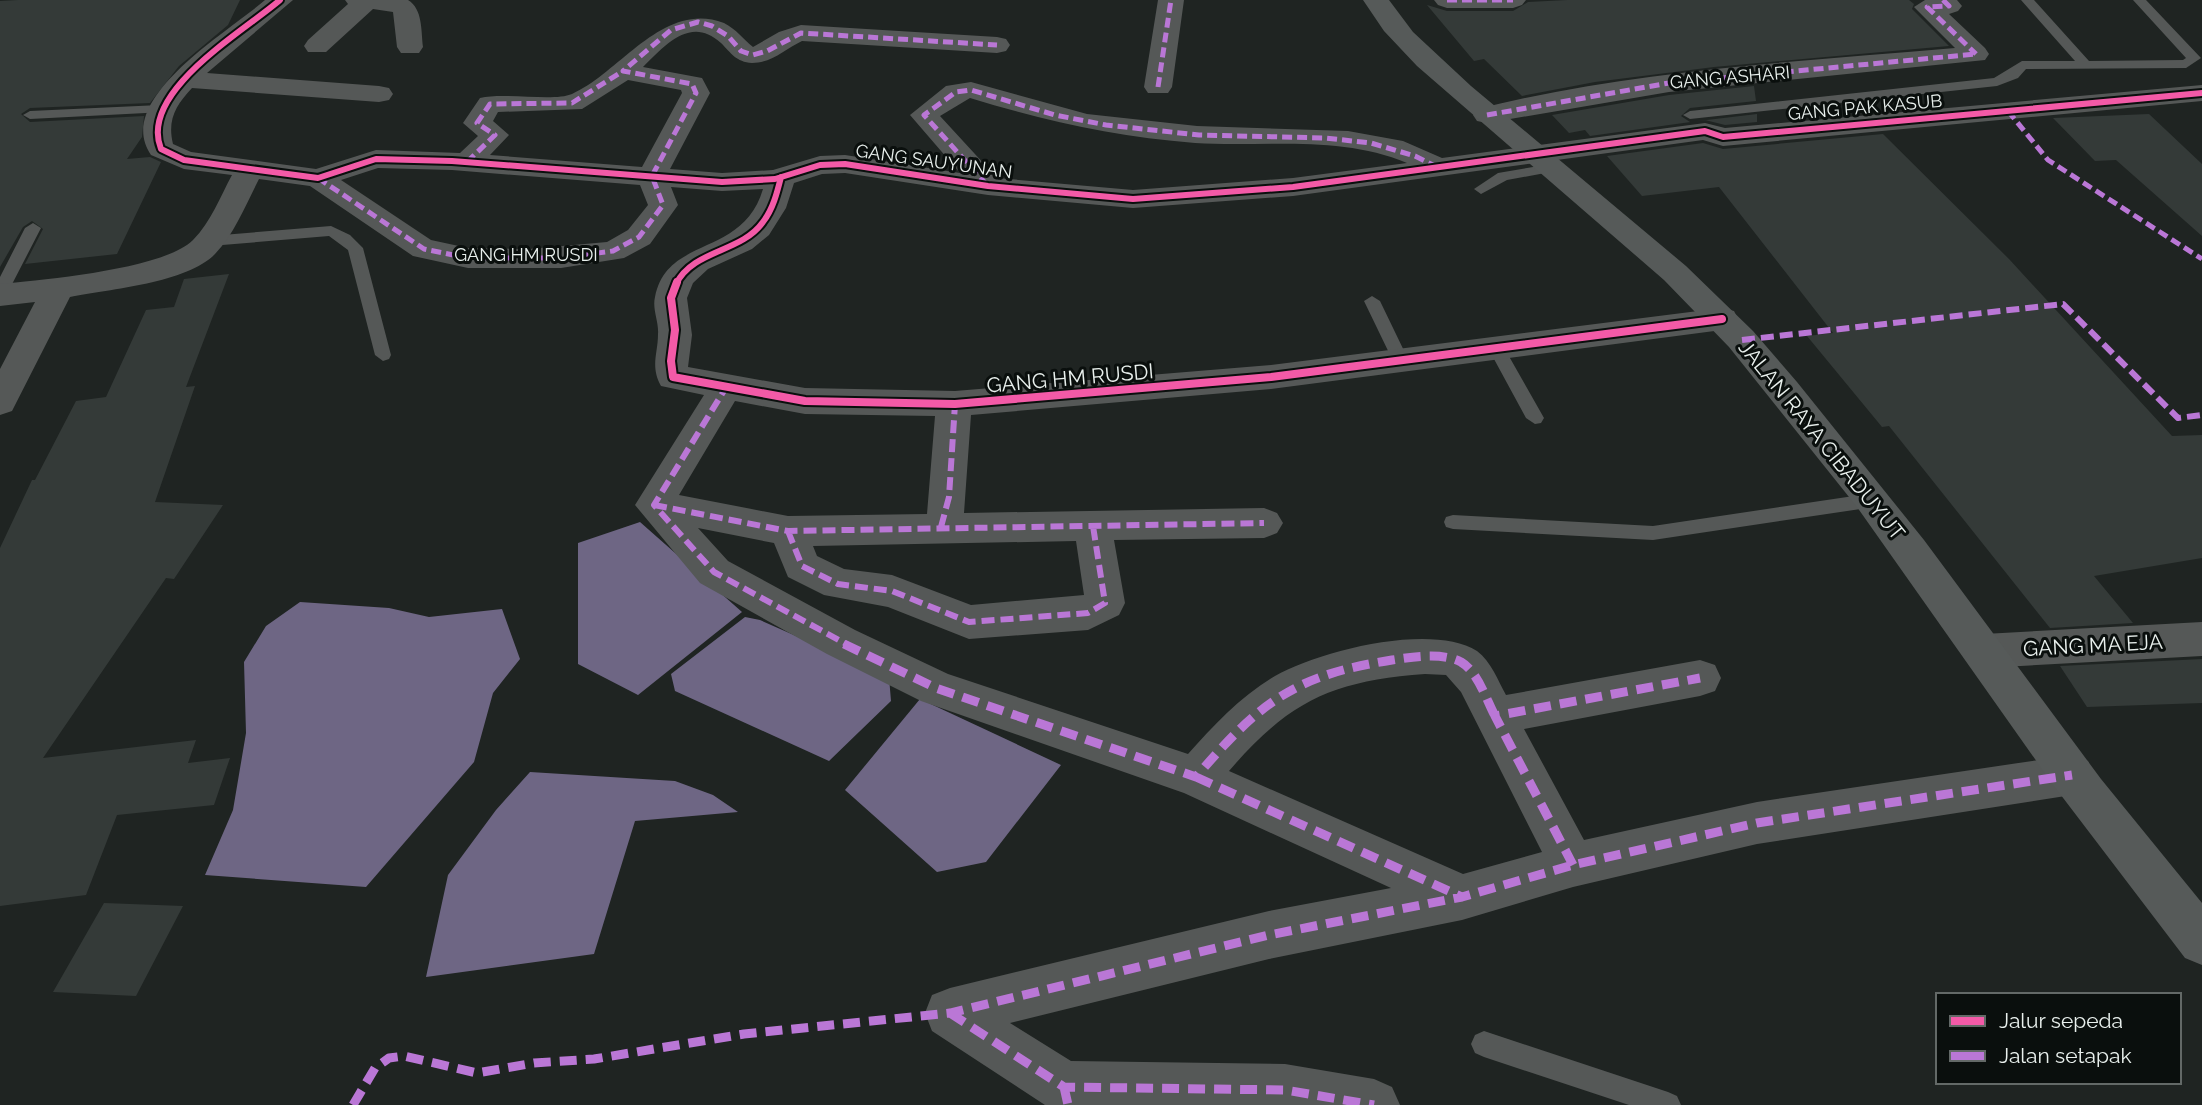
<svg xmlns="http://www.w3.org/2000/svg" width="2202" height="1105" font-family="Raleway,sans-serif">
<rect width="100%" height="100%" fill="#1f2422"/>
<!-- water -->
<path fill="#6e6684" d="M 640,522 L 742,612 L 638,695 L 578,664 L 578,543 Z
M 300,602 L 389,608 L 429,617 L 502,609 L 520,659 L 493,693 L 474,762 L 366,887 L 205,875 L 233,810 L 246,733 L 244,662 L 266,626 Z
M 745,617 L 760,620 L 889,677 L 891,701 L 829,761 L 675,691 L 671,674 Z
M 920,699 L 1061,765 L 986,862 L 937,872 L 845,790 Z
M 530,772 L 675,781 L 713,795 L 738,812 L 635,821 L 594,954 L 426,977 L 448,875 L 496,810 Z"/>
<!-- building -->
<path fill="#343a38" d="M 18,0 L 240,0 L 228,25 L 179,66 L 150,103 L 30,108 L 21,114 L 30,122 L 144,116 L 142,137 L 127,159 L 150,157 L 161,162 L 117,254 L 25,264 L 43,229 L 32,221 L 23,227 L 0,267 L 0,1 Z
M 1567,0 L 1909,0 L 1914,4 L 1912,9 L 1949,46 L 1714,67 L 1595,82 L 1522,96 L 1484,59 L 1474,61 L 1427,5 L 1447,11 L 1513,11 L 1528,2 Z
M 1754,86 L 1756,101 L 1690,108 L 1681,116 L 1690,122 L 1757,114 L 1757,122 L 1725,125 L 1705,120 L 1590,136 L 1585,130 L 1569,133 L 1552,115 L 1669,95 Z
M 2149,114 L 2202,164 L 2202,236 L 2116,160 L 2095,161 L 2053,118 Z
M 1883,134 L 2009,259 L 2172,436 L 2202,435 L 2202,558 L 2094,576 L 2133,623 L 2050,628 L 1889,426 L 1882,427 L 1807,336 L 1833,333 L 1719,187 L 1642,196 L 1607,156 L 1703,143 L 1723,149 Z
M 229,274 L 186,387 L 195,386 L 155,502 L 223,505 L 174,579 L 166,578 L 43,758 L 196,740 L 188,763 L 230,758 L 214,805 L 117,815 L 86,895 L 0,906 L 0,548 L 32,480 L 35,480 L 76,401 L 106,397 L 146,310 L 174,307 L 184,279 Z
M 2202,659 L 2202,703 L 2087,707 L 2060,666 Z
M 104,903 L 183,906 L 136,996 L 53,992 Z"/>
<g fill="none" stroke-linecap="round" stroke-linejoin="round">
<!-- lane -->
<path fill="#555857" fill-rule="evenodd" d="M 2021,0 L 2034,0 L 2089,61 L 2183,60 L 2186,58 L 2133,0 L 2146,0 L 2201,58 L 2186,68 L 2026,69 L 2018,78 L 1997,86 L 1690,119 L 1683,115 L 1690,111 L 1994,78 L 2022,61 L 2075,61 Z
M 160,105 L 165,106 L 165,112 L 30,119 L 23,115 L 30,111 Z
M 1551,164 L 1556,165 L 1556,171 L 1507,180 L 1481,194 L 1474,189 L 1498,173 Z
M 33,223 L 41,228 L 8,292 L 0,297 L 0,277 L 25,228 Z
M 331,226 L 350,235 L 363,248 L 391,355 L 389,359 L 383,361 L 375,355 L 348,250 L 329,236 L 210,246 L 202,241 L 210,236 Z
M 1372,296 L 1380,301 L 1408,359 L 1406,363 L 1400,365 L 1392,359 L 1364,301 Z
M 1496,342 L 1502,344 L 1544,418 L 1541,423 L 1535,424 L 1526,418 L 1488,348 Z
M 1874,493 L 1883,500 L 1874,507 L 1653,540 L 1453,529 L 1446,527 L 1444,522 L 1446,517 L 1453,515 L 1653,526 Z
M 1484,1031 L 1668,1092 L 1677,1096 L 1681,1105 L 1629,1105 L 1484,1057 L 1475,1053 L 1471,1044 L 1475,1035 Z"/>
<!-- street -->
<path fill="#555857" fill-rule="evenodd" d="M 265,0 L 293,0 L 207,73 L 379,86 L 389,88 L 393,94 L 389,100 L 379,102 L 192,88 C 176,105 167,120 173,144 L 191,152 L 316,169 L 376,150 L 460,153 L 478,136 L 463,123 L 480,98 C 505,92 553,102 572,94 C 620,73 663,0 724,23 C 736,29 743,39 753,47 L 779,32 L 801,25 L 997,37 L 1006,39 L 1010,45 L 1006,51 L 997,53 L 802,41 C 785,49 772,63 752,63 C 736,62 731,53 721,43 C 691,15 665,45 643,67 L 702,78 L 710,93 L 670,169 L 722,173 L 773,170 L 820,156 L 845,155 L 960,173 L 910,115 L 946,86 L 971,82 L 1087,114 L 1197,126 L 1348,131 L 1403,141 L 1442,158 L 1705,123 L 1725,128 L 2202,85 L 2202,101 L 1723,146 L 1703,140 L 1293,196 L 1133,208 L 988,195 L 845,173 L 822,174 L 794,183 L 786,208 L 769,235 L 752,249 L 708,269 L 693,283 L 687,298 L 692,335 L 688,367 L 805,388 L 955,391 L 1271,365 L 1722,308 L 1734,311 L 1738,319 L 1734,327 L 1722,330 L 1271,389 L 971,415 L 964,513 L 1264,508 L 1277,513 L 1283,523 L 1277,533 L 1264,538 L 1114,540 L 1125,603 L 1119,615 L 1088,630 L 969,639 L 888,607 L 824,595 L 788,577 L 774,543 L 698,528 L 728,561 L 855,630 L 948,674 L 1188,754 C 1213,726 1242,695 1275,676 C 1318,651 1432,622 1477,651 C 1491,661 1498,681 1506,695 L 1700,660 L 1715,665 L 1721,678 L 1715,691 L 1700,696 L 1524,729 L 1584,840 L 1757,802 L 2072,755 L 2088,761 L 2094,775 L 2088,789 L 2072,795 L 1757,844 L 1573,887 L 1462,920 L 1269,959 L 1010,1023 L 1071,1061 L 1285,1064 L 1374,1079 L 1392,1087 L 1400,1105 L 1045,1105 L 932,1031 L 925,1013 L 932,995 L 950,988 L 1269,911 L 1391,888 L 1184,793 L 921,701 L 827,654 L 700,583 L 635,505 L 704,395 L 661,386 C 650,366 658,354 658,334 C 659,322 652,309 655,297 C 667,235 743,258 763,189 L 722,191 L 671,187 L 678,205 L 650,244 L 624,258 L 561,268 L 468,268 L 413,256 L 310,186 L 259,179 C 246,204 235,233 215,254 C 187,283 110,289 70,297 L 12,411 L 0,415 L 0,369 L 35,302 L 0,306 L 0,284 C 44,280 164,269 193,240 C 211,222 220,197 232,175 L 184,169 L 151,155 C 112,99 230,31 265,0 ZM 628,80 L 681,90 L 682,93 L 642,167 L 490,155 L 509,135 L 493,121 L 498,112 L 582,109 ZM 970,98 C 1045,121 1116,137 1195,143 C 1264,147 1342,135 1407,163 L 1293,178 L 1133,190 L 997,178 L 940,116 ZM 378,168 L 452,170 L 640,185 L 648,205 L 628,230 L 607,242 L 529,249 L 468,248 L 431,240 L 341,180 ZM 735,401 L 805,414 L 935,416 L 927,514 L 788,516 L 679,495 ZM 1076,541 L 1084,595 L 971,605 L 892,575 L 844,569 L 817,556 L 813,546 ZM 1425,674 L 1446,675 L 1461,692 L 1542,852 L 1463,874 L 1229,771 C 1290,700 1333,681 1425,674 Z
M 345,0 L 408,0 C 423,9 421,31 423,47 L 419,53 L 401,53 L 397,47 L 393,12 L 373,9 L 326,52 L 308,52 L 304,46 L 308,40 L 348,4 Z
M 1158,0 L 1184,0 L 1172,87 L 1168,93 L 1148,93 L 1144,87 Z
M 1434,0 L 1526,0 L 1522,5 L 1513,8 L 1447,8 L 1438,5 Z
M 1925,0 L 1957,0 L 1962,6 L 1958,11 L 1949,14 L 1985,48 L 1989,54 L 1985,60 L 1669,92 L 1487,123 L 1477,121 L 1473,115 L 1477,109 C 1633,70 1795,62 1955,48 L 1914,7 Z
M 2202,622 L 2202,656 L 1984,668 L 1970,663 L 1964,651 L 1970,639 L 1984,634 Z"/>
<!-- secondary -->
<path fill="#565a59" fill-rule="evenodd" d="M 1363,0 L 1389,0 L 1413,32 L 1471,86 L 1686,266 L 1753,331 L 1797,382 L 1924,540 L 2101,779 L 2202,903 L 2202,965 L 2185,958 L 2054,786 L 1857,507 L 1729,347 L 1664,280 L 1417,66 L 1384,31 Z"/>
<!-- quiet-far2 -->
<path stroke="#ba77d6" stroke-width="5" stroke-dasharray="10 5" stroke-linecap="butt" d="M 1447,0 L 1513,0
M 1943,0 L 1949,6 L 1927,7 L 1976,54
M 1158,87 L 1171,0
M 2008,111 L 2048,160 L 2202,259
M 1487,115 L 1669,83 L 1976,54
M 467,162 L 495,135 L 477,123 L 490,104 L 572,103 L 623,71
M 318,178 L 424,249 L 468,258 L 561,258 L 613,251 L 639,237 L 663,205 L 652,176 L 696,93 L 692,84 L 623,71 L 671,30 L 698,22 L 712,26 L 728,36 L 741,51 L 753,55 L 767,51 L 801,33 L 997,45
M 987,185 L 924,115 L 956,92 L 971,90 L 1055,115 L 1106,125 L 1199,135 L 1325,138 L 1371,143 L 1415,156 L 1437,167"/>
<!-- quiet-far1 -->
<path stroke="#ba77d6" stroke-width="6" stroke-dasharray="13 6" stroke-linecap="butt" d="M 1742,340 L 2063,304 L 2178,418 L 2202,415
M 719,387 L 725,389 L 654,505 L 714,572 L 848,645
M 654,505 L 788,531 L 1264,523
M 941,527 L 949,497 L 955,404
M 788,531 L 802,566 L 838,584 L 892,591 L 969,622 L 1088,613 L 1105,603 L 1093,526"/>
<!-- quiet -->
<path stroke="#ba77d6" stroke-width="9" stroke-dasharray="17 9" stroke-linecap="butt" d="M 844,644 L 936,688 L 1196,777 C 1259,703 1294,675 1392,660 C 1412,657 1442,652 1461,662 C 1478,672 1486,699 1495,716
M 1196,777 L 1462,897
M 1573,865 L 1495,716 L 1700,678
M 950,1013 L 1064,1087 L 1285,1090 L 1374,1105
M 1064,1087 L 1068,1105
M 353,1105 L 375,1068 L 389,1058 L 404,1056 L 477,1073 L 534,1063 L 594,1059 L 744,1034 L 950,1013 L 1269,935 L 1462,897 L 1573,865 L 1757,823 L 2072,775"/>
<defs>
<path id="cycleway-far1" d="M 280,0 C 243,32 138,92 161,149 L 184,160 L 318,178 L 376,159 L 452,161 L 722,182 L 775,179 L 820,165 L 845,164 L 988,186 L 1133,199 L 1293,187 L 1705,131 L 1723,137 L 2202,93
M 676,284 C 694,249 741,253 763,222 C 773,209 777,193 781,177"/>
<path id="cycleway" d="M 677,282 L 671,298 L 675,330 L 671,361 L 673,377 L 805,401 L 955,404 L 1271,377 L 1722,319"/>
</defs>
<!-- cycleway-far1 casing -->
<use href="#cycleway-far1" stroke="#0a0f0d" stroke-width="10"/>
<!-- cycleway casing -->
<use href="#cycleway" stroke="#0a0f0d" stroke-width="12"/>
<!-- cycleway-far1 -->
<use href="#cycleway-far1" stroke="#f35aa7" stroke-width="6"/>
<!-- cycleway -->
<use href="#cycleway" stroke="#f35aa7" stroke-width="8"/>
</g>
<g text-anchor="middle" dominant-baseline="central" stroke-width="6" stroke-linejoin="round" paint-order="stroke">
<!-- far-street labels -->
<g font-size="18" fill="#e9f0ed" stroke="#0a0f0d">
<text transform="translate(1730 77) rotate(-5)">GANG ASHARI</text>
<text transform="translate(1865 107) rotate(-5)">GANG PAK KASUB</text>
<text transform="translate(934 161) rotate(8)">GANG SAUYUNAN</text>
<text x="526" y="254">GANG HM RUSDI</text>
</g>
<!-- street labels -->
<g font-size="21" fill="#e9f0ed" stroke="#0a0f0d">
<text transform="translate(1070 378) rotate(-5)">GANG HM RUSDI</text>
<text transform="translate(1822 440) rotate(51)">JALAN RAYA CIBADUYUT</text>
<text transform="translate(2093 645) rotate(-3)">GANG MA EJA</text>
</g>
</g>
<!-- legend -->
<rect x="1936" y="993" width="245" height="91" fill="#0a0f0d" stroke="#636967" stroke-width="2"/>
<rect x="1950" y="1016" width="35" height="10" fill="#f35aa7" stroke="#636967" stroke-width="2"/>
<text x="1999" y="1028" font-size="21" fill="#e9f0ed">Jalur sepeda</text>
<rect x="1950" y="1051" width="35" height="10" fill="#ba77d6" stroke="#636967" stroke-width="2"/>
<text x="1999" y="1063" font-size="21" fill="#e9f0ed">Jalan setapak</text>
</svg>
